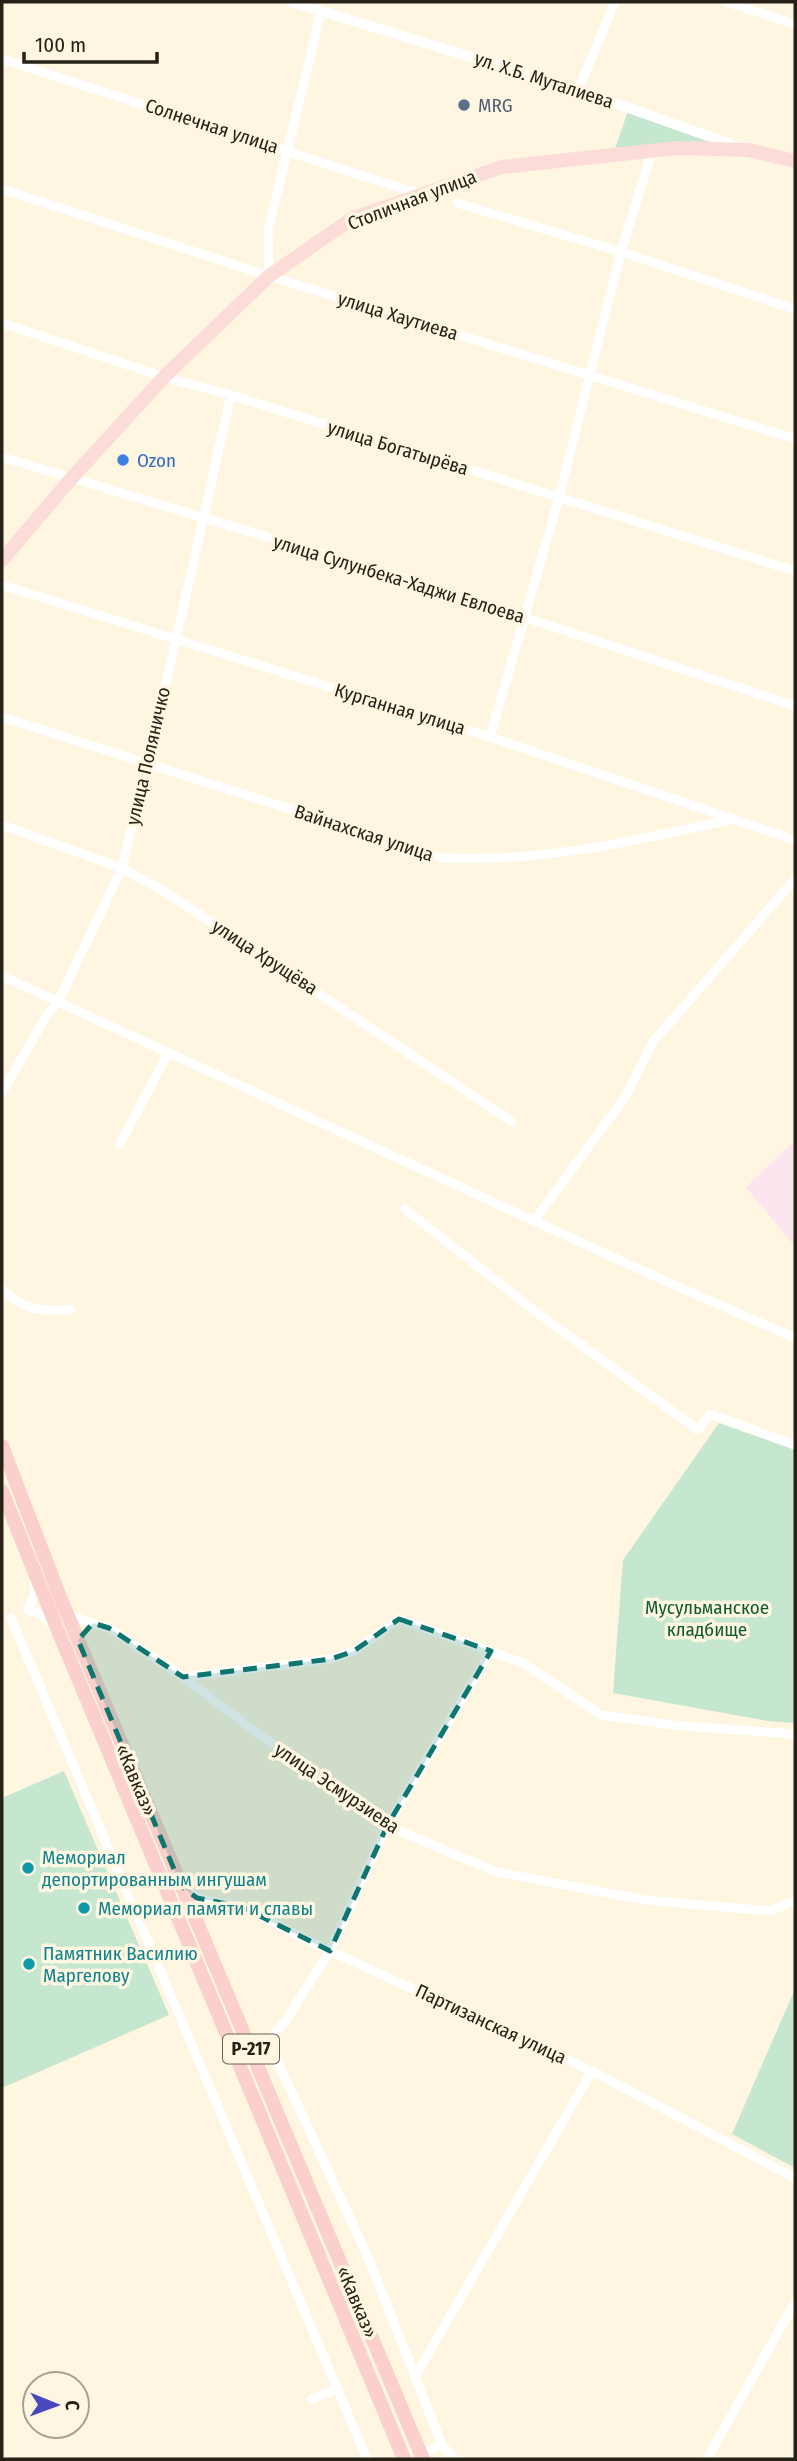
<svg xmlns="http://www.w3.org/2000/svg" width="797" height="2461" font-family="'Fira Sans Condensed',sans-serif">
<rect width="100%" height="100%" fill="#fff6e2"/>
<!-- education -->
<path fill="#fde5ef" d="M 795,1140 L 795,1247 L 746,1187 Z"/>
<!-- green -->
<path fill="#c5e6cf" d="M 629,108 L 748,150 L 613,155 Z
M 719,1423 L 795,1450 L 795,1723 L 768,1721 L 613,1693 L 623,1560 Z
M 64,1771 L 169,2015 L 2,2088 L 2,1798 Z
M 795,1989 L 795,2168 L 732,2134 Z"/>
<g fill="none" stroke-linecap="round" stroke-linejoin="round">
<!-- minor -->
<path stroke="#fff" stroke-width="9" d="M 726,2 L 795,24
M 2,59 L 419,194
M 578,90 L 615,2
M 2,189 L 269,276 L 795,439
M 457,203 L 621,252 L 795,309
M 269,276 L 268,231 L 321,11
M 2,323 L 164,377 L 231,395 L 795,571
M 2,457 L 404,578 L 795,706
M 2,585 L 490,737 L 795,840
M 2,717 L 443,858 C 541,863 638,840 734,819
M 490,737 L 559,498 L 621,252 L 652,151
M 2,825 L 122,868 L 167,893 L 512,1122
M 2,976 L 654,1276 L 795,1338
M 2,1093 L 45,1018 L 58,1002 L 122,868 L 176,640 L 231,395
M 120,1144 L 168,1053
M 405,1209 L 540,1315 L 698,1430 L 710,1414 L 795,1445
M 534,1221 L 625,1097 L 653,1042 L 795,879
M 2,1289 C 21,1309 45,1313 71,1309
M 34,1583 L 35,1593 L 28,1610 L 40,1614 L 54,1626
M 66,1611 L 82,1620 L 109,1628 L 183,1677 L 335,1791 L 387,1826 L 497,1872 L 645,1900 L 770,1911 L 795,1901
M 11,1618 L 367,2459
M 183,1677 L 331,1659 L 354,1651 L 399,1619 L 523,1663 L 601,1715 L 681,1726 L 795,1734
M 185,1889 L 197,1898 L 242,1907 L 330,1951 L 592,2071 L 795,2178
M 416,2375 L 592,2071
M 311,2399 L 338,2389
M 421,2454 L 442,2445
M 454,2459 L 442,2445 L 367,2255 L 268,2041 L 284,2023 L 330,1951 L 387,1826 L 491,1651
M 707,2459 L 795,2302"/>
<!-- tertiary -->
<path stroke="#fff" stroke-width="10" d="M 292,2 L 578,90 L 739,147"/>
<!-- primary -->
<path stroke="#fcdcd9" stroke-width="14" d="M 2,560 L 70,480 L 164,377 L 269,276 L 353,218 L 502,167 L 677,148 L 748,150 L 795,161"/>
<!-- trunk -->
<path stroke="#fbd0cc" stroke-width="14" d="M 2,1446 L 60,1597 L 423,2459
M 2,1491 L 59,1633 L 404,2459"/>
</g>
<!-- marked area -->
<path fill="#0f766e" fill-opacity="0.2" stroke="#0f766e" stroke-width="5" stroke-dasharray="14 9" stroke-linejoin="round" d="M 399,1619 L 491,1651 L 387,1826 L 330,1951 L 242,1907 L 197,1898 L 181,1886 L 78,1640 L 93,1623 L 109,1628 L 183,1677 L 331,1659 L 354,1651 Z"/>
<!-- markers -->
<circle fill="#5c6f8a" stroke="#fff6e2" stroke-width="2.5" cx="464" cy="105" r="7"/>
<circle fill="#3f7fe0" stroke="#fff6e2" stroke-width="2.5" cx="123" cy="460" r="7"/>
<g fill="#0f9aa8" stroke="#fff6e2" stroke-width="2.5">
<circle cx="28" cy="1868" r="7"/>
<circle cx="84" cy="1908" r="7"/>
<circle cx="29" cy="1964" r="7"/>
</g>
<g text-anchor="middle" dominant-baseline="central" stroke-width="7" stroke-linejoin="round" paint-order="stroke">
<!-- shield labels -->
<rect fill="#fff6e2" stroke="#676255" stroke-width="2" x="223" y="2034.5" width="56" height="29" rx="5"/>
<g font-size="18" font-weight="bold" fill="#262218">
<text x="251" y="2049">Р-217</text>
</g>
<!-- street labels -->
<g font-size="19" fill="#262218" stroke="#fff6e2">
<text transform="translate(544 80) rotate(18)">ул. Х.Б. Муталиева</text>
<text transform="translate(212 126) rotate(18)">Солнечная улица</text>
<text transform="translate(412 200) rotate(-21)">Столичная улица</text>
<text transform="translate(398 316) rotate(17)">улица Хаутиева</text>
<text transform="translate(398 448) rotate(17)">улица Богатырёва</text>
<text transform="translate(399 579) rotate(17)">улица Сулунбека-Хаджи Евлоева</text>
<text transform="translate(400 709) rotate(17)">Курганная улица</text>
<text transform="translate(148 756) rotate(-77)">улица Поляничко</text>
<text transform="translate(364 833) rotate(18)">Вайнахская улица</text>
<text transform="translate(265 957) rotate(33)">улица Хрущёва</text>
<text transform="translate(136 1780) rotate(67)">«Кавказ»</text>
<text transform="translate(337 1788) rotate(34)">улица Эсмурзиева</text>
<text transform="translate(491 2024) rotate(25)">Партизанская улица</text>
<text transform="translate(357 2302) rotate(67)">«Кавказ»</text>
</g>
<!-- service labels -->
<g font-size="19" fill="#4e5e75" stroke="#fff6e2" text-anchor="start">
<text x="478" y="105">MRG</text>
</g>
<!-- shop labels -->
<g font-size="19" fill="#366cbe" stroke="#fff6e2" text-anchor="start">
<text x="137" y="460">Ozon</text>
</g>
<!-- park labels -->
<g font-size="19" fill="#0c5b33" stroke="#fff6e2">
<text x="707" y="1607">Мусульманское<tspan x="707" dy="22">кладбище</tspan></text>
</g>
<!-- culture labels -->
<g font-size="19" fill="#0d838f" stroke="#fff6e2" text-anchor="start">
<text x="42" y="1857">Мемориал<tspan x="42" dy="22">депортированным ингушам</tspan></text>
<text x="98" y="1908">Мемориал памяти и славы</text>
<text x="43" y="1953">Памятник Василию<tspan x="43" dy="22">Маргелову</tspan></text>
</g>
</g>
<!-- border -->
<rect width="797" height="2461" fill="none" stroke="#262218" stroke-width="7"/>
<!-- north arrow -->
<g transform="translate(56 2405) rotate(91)"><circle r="33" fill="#fff6e2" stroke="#a8a191" stroke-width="2"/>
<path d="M0-5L12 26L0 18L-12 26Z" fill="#4947bd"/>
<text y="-10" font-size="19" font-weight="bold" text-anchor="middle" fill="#262218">С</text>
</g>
<!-- scale -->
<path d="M24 52v10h133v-10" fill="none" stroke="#262218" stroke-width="3.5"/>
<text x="35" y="52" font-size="21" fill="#262218" stroke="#fff6e2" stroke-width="5" paint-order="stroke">100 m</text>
</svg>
